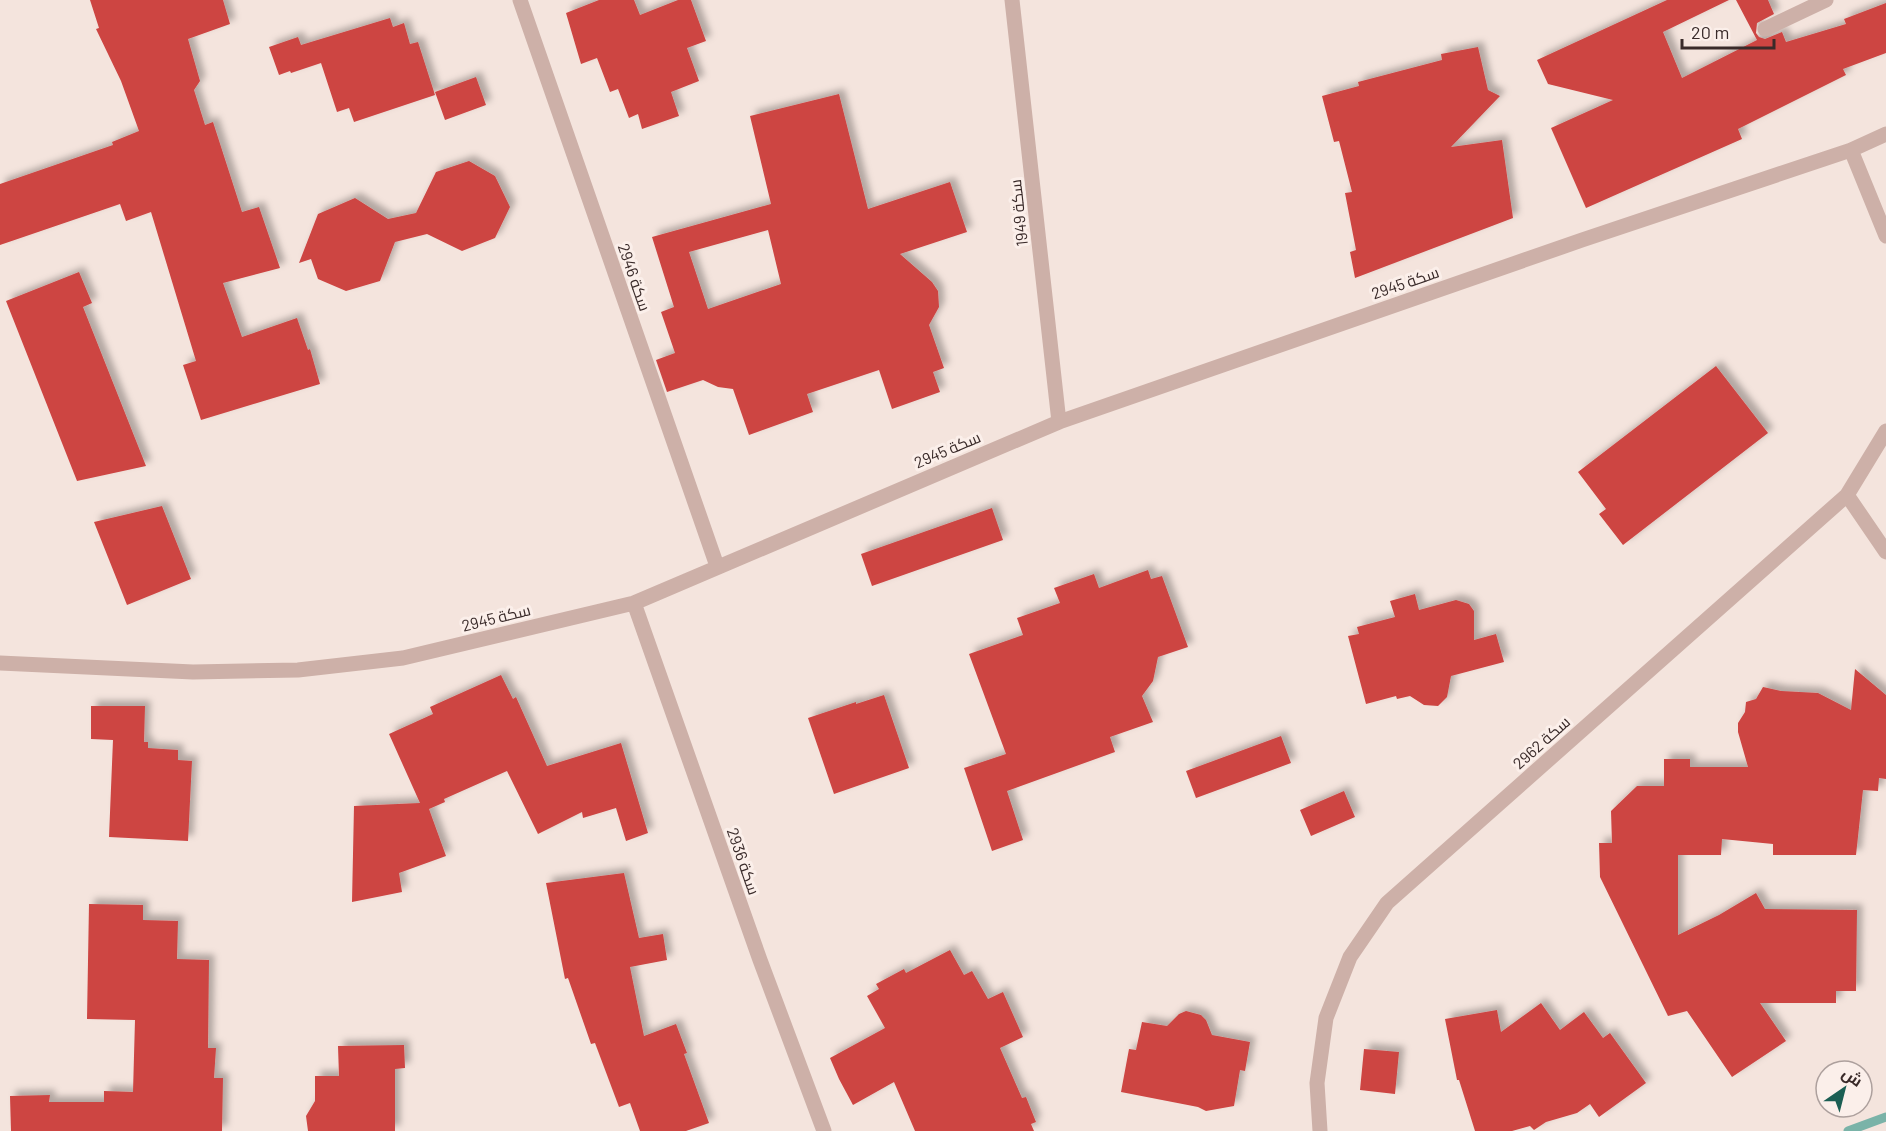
<svg xmlns="http://www.w3.org/2000/svg" width="1886" height="1131" font-family="Barlow,Cairo,sans-serif">
<defs>
<filter id="shadow"><feDropShadow dx="5.5" dy="-5.5" stdDeviation="3" flood-color="#0004"/></filter>
</defs>
<rect width="100%" height="100%" fill="#f4e4dd"/>
<g fill="none" stroke-linecap="round" stroke-linejoin="round">
<!-- stream -->
<path stroke="#7ab3a8" stroke-width="9" d="M 1848,1131 L 1886,1117"/>
</g>
<!-- building -->
<path fill="#cd4442" fill-rule="evenodd" filter="url(#shadow)" d="M 90,0 L 223,0 L 230,24 L 188,39 L 200,81 L 194,90 L 205,125 L 213,122 L 242,212 L 259,207 L 280,268 L 223,283 L 242,337 L 297,318 L 308,350 L 310,349 L 320,384 L 201,420 L 183,365 L 196,361 L 151,212 L 126,221 L 120,204 L 0,245 L 0,184 L 113,145 L 112,142 L 139,131 L 121,81 L 96,29 L 99,28 Z
M 599,0 L 634,0 L 640,15 L 678,0 L 691,0 L 706,41 L 687,48 L 699,81 L 671,92 L 679,116 L 642,129 L 638,114 L 629,118 L 618,89 L 610,92 L 597,58 L 581,64 L 566,13 Z
M 1667,0 L 1729,0 L 1663,32 L 1682,78 L 1757,40 L 1736,0 L 1768,0 L 1774,14 L 1757,23 L 1756,33 L 1759,37 L 1765,39 L 1782,32 L 1786,42 L 1846,24 L 1844,19 L 1886,3 L 1886,53 L 1843,69 L 1846,75 L 1738,129 L 1742,139 L 1586,208 L 1551,128 L 1613,100 L 1548,84 L 1537,60 Z
M 390,18 L 393,27 L 404,23 L 410,44 L 418,42 L 435,95 L 354,122 L 349,108 L 337,112 L 321,63 L 291,73 L 290,71 L 279,75 L 269,47 L 298,37 L 301,45 Z
M 1478,47 L 1488,90 L 1500,96 L 1451,147 L 1502,140 L 1513,218 L 1355,278 L 1350,252 L 1356,250 L 1345,193 L 1352,192 L 1339,141 L 1334,142 L 1322,96 L 1359,86 L 1358,82 L 1442,60 L 1441,54 Z
M 476,77 L 486,105 L 445,120 L 435,92 Z
M 839,94 L 868,209 L 950,182 L 967,232 L 900,254 L 932,282 L 938,291 L 939,307 L 929,325 L 944,368 L 933,372 L 940,392 L 892,409 L 879,370 L 807,394 L 813,412 L 749,435 L 733,389 L 718,387 L 703,380 L 667,392 L 656,360 L 675,353 L 661,312 L 674,307 L 652,237 L 771,204 L 750,116 ZM 768,230 L 781,284 L 708,309 L 689,252 Z
M 469,161 L 495,176 L 510,207 L 495,238 L 462,251 L 427,234 L 395,242 L 380,281 L 346,291 L 318,279 L 311,259 L 299,263 L 318,214 L 355,198 L 388,219 L 416,213 L 436,172 Z
M 79,272 L 92,303 L 83,307 L 146,466 L 77,481 L 6,301 Z
M 1716,366 L 1768,433 L 1623,545 L 1599,514 L 1606,509 L 1578,472 Z
M 162,506 L 191,579 L 127,605 L 94,522 Z
M 992,508 L 1003,540 L 872,586 L 861,554 Z
M 1148,570 L 1151,579 L 1162,576 L 1188,647 L 1158,657 L 1153,681 L 1142,696 L 1153,722 L 1110,737 L 1115,752 L 1007,791 L 1023,840 L 992,851 L 964,768 L 1006,754 L 969,654 L 1023,635 L 1017,618 L 1060,603 L 1054,588 L 1094,574 L 1099,588 Z
M 1415,594 L 1419,610 L 1456,600 L 1469,604 L 1474,611 L 1474,640 L 1496,634 L 1504,662 L 1451,676 L 1447,697 L 1438,706 L 1424,705 L 1410,696 L 1397,699 L 1396,696 L 1366,704 L 1348,636 L 1359,634 L 1357,627 L 1395,617 L 1390,601 Z
M 1855,669 L 1886,695 L 1886,779 L 1879,778 L 1878,791 L 1863,790 L 1856,855 L 1773,855 L 1773,844 L 1722,839 L 1721,855 L 1678,855 L 1678,935 L 1719,915 L 1756,893 L 1765,909 L 1857,910 L 1856,991 L 1836,991 L 1836,1003 L 1760,1003 L 1786,1041 L 1732,1077 L 1687,1011 L 1668,1016 L 1600,877 L 1599,843 L 1612,843 L 1611,811 L 1637,786 L 1664,786 L 1664,759 L 1690,759 L 1690,767 L 1748,767 L 1738,732 L 1738,723 L 1745,712 L 1746,702 L 1756,699 L 1763,687 L 1781,691 L 1818,693 L 1851,710 Z
M 501,675 L 513,699 L 516,697 L 547,766 L 621,743 L 648,833 L 626,841 L 616,808 L 583,818 L 582,812 L 538,834 L 507,771 L 444,799 L 445,802 L 429,809 L 446,856 L 399,873 L 402,892 L 352,902 L 354,806 L 420,803 L 389,734 L 433,714 L 430,707 Z
M 884,695 L 909,768 L 834,794 L 808,718 L 856,702 L 856,704 Z
M 91,706 L 145,706 L 144,742 L 148,742 L 148,748 L 178,750 L 178,760 L 192,761 L 188,841 L 109,837 L 113,740 L 91,739 Z
M 1281,736 L 1291,763 L 1196,798 L 1186,771 Z
M 1344,791 L 1355,817 L 1311,836 L 1300,810 Z
M 624,873 L 639,938 L 663,934 L 667,960 L 630,967 L 644,1036 L 676,1024 L 687,1053 L 684,1054 L 709,1123 L 686,1131 L 640,1131 L 630,1103 L 619,1107 L 595,1043 L 591,1044 L 568,978 L 565,979 L 546,883 Z
M 89,904 L 143,905 L 143,920 L 178,921 L 177,959 L 209,960 L 208,1048 L 216,1048 L 214,1078 L 223,1078 L 222,1131 L 11,1131 L 10,1096 L 50,1095 L 49,1102 L 104,1102 L 104,1091 L 133,1092 L 135,1020 L 87,1019 Z
M 950,950 L 964,975 L 972,971 L 988,999 L 1003,992 L 1023,1037 L 1000,1048 L 1022,1098 L 1026,1097 L 1036,1122 L 1031,1124 L 1034,1131 L 915,1131 L 894,1082 L 853,1105 L 839,1079 L 830,1058 L 885,1028 L 867,996 L 879,989 L 876,984 L 904,969 L 906,973 Z
M 1541,1003 L 1560,1030 L 1584,1012 L 1603,1038 L 1610,1033 L 1646,1083 L 1599,1117 L 1590,1104 L 1577,1113 L 1546,1122 L 1534,1130 L 1530,1126 L 1512,1131 L 1475,1131 L 1459,1080 L 1457,1080 L 1445,1019 L 1497,1010 L 1501,1032 Z
M 1186,1011 L 1201,1015 L 1206,1020 L 1212,1035 L 1250,1042 L 1245,1071 L 1240,1070 L 1234,1106 L 1206,1111 L 1198,1107 L 1121,1092 L 1129,1049 L 1136,1050 L 1142,1022 L 1167,1026 L 1179,1014 Z
M 404,1045 L 405,1068 L 395,1069 L 395,1131 L 308,1131 L 306,1116 L 315,1101 L 315,1076 L 339,1076 L 338,1046 Z
M 1364,1049 L 1399,1052 L 1395,1094 L 1360,1090 Z"/>
<g fill="none" stroke-linecap="round" stroke-linejoin="round">
<!-- lane -->
<path stroke="#cdb0a8" stroke-width="15" d="M 1765,29 L 1826,0"/>
<!-- street -->
<path stroke="#cdb0a8" stroke-width="15" d="M 520,0 L 717,566
M 1012,0 L 1059,422
M 1851,150 L 1886,236
M 1847,495 L 1886,552
M 634,603 L 760,960 L 824,1131
M 0,663 L 193,672 L 298,670 L 403,658 L 634,603 L 1059,422 L 1582,240 L 1851,150 L 1886,134
M 1320,1131 L 1317,1083 L 1326,1018 L 1350,957 L 1387,903 L 1847,495 L 1886,431"/>
</g>
<g text-anchor="middle" dominant-baseline="central" stroke-width="6" stroke-linejoin="round" paint-order="stroke">
<!-- street labels -->
<g font-size="16" fill="#392a29" stroke="#fbefea">
<text transform="translate(1018 213) rotate(-96)">سكة 1949</text>
<text transform="translate(635 277) rotate(71)">سكة 2946</text>
<text transform="translate(1405 282) rotate(-19)">سكة 2945</text>
<text transform="translate(947 449) rotate(-23)">سكة 2945</text>
<text transform="translate(496 617) rotate(-14)">سكة 2945</text>
<text transform="translate(1541 742) rotate(-42)">سكة 2962</text>
<text transform="translate(744 861) rotate(71)">سكة 2936</text>
</g>
</g>
<!-- north arrow -->
<g transform="translate(1844 1089) rotate(35)"><circle r="28" fill="#fbefea" stroke="#ada09d" stroke-width="1.5"/>
<path d="M0-4.5L10 22L0 15L-10 22Z" fill="#1b5e53"/>
<text y="-9" font-size="16" font-weight="bold" text-anchor="middle" fill="#392a29">ش</text>
</g>
<!-- scale -->
<path d="M1682 39v9h92v-9" fill="none" stroke="#392a29" stroke-width="3"/>
<text x="1691" y="39" font-size="18" fill="#392a29" stroke="#fbefea" stroke-width="4.5" paint-order="stroke">20 m</text>
</svg>
